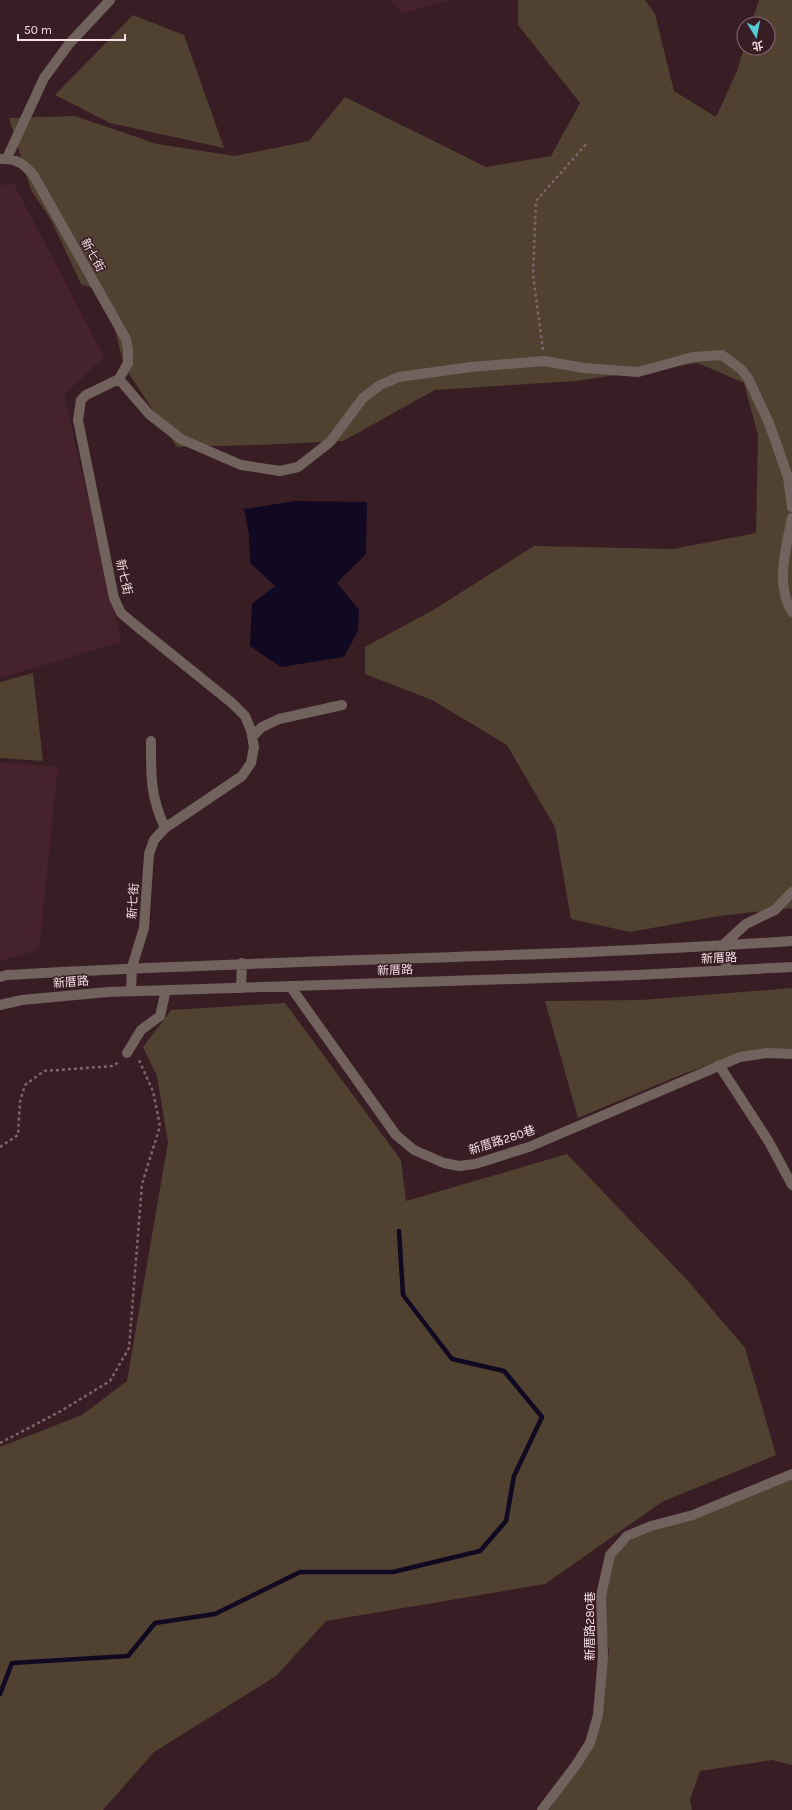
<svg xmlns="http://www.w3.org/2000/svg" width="792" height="1810" font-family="Karla,'Noto Sans TC',sans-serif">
<rect width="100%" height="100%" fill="#391d24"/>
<!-- built -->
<path fill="#46222d" d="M 389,0 L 450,0 L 403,13 Z
M 14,184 L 104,357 L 64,395 L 121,642 L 0,678 L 0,185 Z
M 0,762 L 58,767 L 39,950 L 0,961 Z"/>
<!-- green -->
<path fill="#504130" d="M 518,0 L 645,0 L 655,14 L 674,91 L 716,117 L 737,71 L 744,48 L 768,48 L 768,24 L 751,24 L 759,0 L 792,0 L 792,908 L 719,916 L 630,932 L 571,919 L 555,827 L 507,745 L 432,700 L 365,674 L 365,647 L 435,609 L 534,546 L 673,549 L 756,533 L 758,435 L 744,383 L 698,363 L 576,381 L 435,390 L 343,441 L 258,445 L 177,447 L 124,366 L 106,293 L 81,284 L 51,220 L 31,190 L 9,118 L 75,116 L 157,144 L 235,156 L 309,141 L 345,97 L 486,167 L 551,156 L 580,103 L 518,25 Z
M 133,15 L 184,35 L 224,148 L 110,123 L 55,95 Z
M 33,673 L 43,761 L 0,758 L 0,682 Z
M 792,988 L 792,1054 L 734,1056 L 678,1076 L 578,1118 L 545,1001 L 641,1000 Z
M 285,1003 L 401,1160 L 406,1201 L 567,1154 L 688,1281 L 745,1348 L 776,1455 L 662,1502 L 545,1584 L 326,1621 L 276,1676 L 154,1752 L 103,1810 L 0,1810 L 0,1447 L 82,1415 L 127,1381 L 168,1142 L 157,1076 L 143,1047 L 171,1010 Z
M 792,1474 L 792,1765 L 772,1760 L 700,1771 L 690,1800 L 692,1810 L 549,1810 L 592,1744 L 609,1651 L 601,1596 L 610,1555 L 651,1526 Z"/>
<!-- water -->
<path fill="#110821" d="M 296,501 L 367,502 L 366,554 L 337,583 L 359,610 L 358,631 L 344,657 L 281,667 L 250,646 L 252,604 L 275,586 L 250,563 L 249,535 L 244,509 Z"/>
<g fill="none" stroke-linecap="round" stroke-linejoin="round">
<!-- stream -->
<path stroke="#110821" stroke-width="4.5" d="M 0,1694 L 12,1663 L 128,1656 L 155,1623 L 215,1614 L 300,1572 L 393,1572 L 480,1551 L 506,1521 L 514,1476 L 542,1417 L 504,1371 L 452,1359 L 403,1295 L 399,1231"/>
<!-- path -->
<path stroke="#7e656b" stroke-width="2.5" stroke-dasharray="3 3" stroke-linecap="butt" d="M 543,350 L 533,275 L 536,201 L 588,142
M 0,1147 L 18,1135 L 20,1102 L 25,1085 L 44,1071 L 114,1066 L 119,1061
M 0,1443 L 61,1411 L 110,1381 L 129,1348 L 142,1184 L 160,1126 L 153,1091 L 138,1058"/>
<!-- minor -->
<path stroke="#71625e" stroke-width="10" d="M 7,158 L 44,78 L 69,44 L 110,0
M 0,159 C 17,158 24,164 34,176 L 126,339 L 128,350 L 128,363 L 119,379 L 86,395 L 81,400 L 78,420 L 114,598 L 121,613 L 134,624 L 232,703 L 245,716 L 251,730 L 254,747 L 251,763 L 242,776 L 165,828 L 154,840 L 149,854 L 144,928 L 132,967 L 131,991
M 119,379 L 149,414 L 181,439 L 241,465 L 280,471 L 298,467 L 330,442 L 363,398 L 380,385 L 399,377 L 471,367 L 544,361 L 584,368 L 638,372 L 693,357 L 722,355 L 741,369 L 748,378 L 769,423 L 788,477 L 792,507
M 792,518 C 786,548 775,584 792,612
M 252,737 L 262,727 L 279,719 L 342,705
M 151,741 C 151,775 150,796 165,828
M 727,970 L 723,945 L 746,924 L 775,910 L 792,892
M 0,977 L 7,975 C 269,959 531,959 792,941
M 290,986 L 396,1135 L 414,1150 L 444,1163 L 459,1166 L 475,1164 L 529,1147 L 740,1057 L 767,1053 L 792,1054
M 241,988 L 242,963
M 0,1005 L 22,1000 L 108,992 L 637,975 L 792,967
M 127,1053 L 141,1030 L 160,1016 L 166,990
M 719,1065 L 769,1142 L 792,1185
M 542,1810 L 576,1765 L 590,1743 L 598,1715 L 603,1656 L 601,1596 L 610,1555 L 627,1536 L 651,1526 L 693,1515 L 792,1474"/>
</g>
<g text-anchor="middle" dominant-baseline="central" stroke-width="3" stroke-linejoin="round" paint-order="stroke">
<!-- street labels -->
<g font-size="12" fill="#f5e1e5" stroke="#391d24">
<text transform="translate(93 255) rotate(61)">新七街</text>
<text transform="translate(124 577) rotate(77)">新七街</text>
<text transform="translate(133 901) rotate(-86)">新七街</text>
<text transform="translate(719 958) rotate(-3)">新厝路</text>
<text transform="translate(395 970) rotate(-2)">新厝路</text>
<text transform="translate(71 982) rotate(-5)">新厝路</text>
<text transform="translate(502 1140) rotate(-18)">新厝路280巷</text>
<text transform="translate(590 1626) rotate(-90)">新厝路280巷</text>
</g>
</g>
<!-- north arrow -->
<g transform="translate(756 36) rotate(170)"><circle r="19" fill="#391d24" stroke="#846b71"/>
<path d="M0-3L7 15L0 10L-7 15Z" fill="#52ccd0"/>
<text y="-6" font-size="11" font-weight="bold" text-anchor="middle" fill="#f5e1e5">北</text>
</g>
<!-- scale -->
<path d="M18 34v6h107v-6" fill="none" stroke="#f5e1e5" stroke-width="2"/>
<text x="24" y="34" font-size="12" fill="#f5e1e5" stroke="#391d24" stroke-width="3" paint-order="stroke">50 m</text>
</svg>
